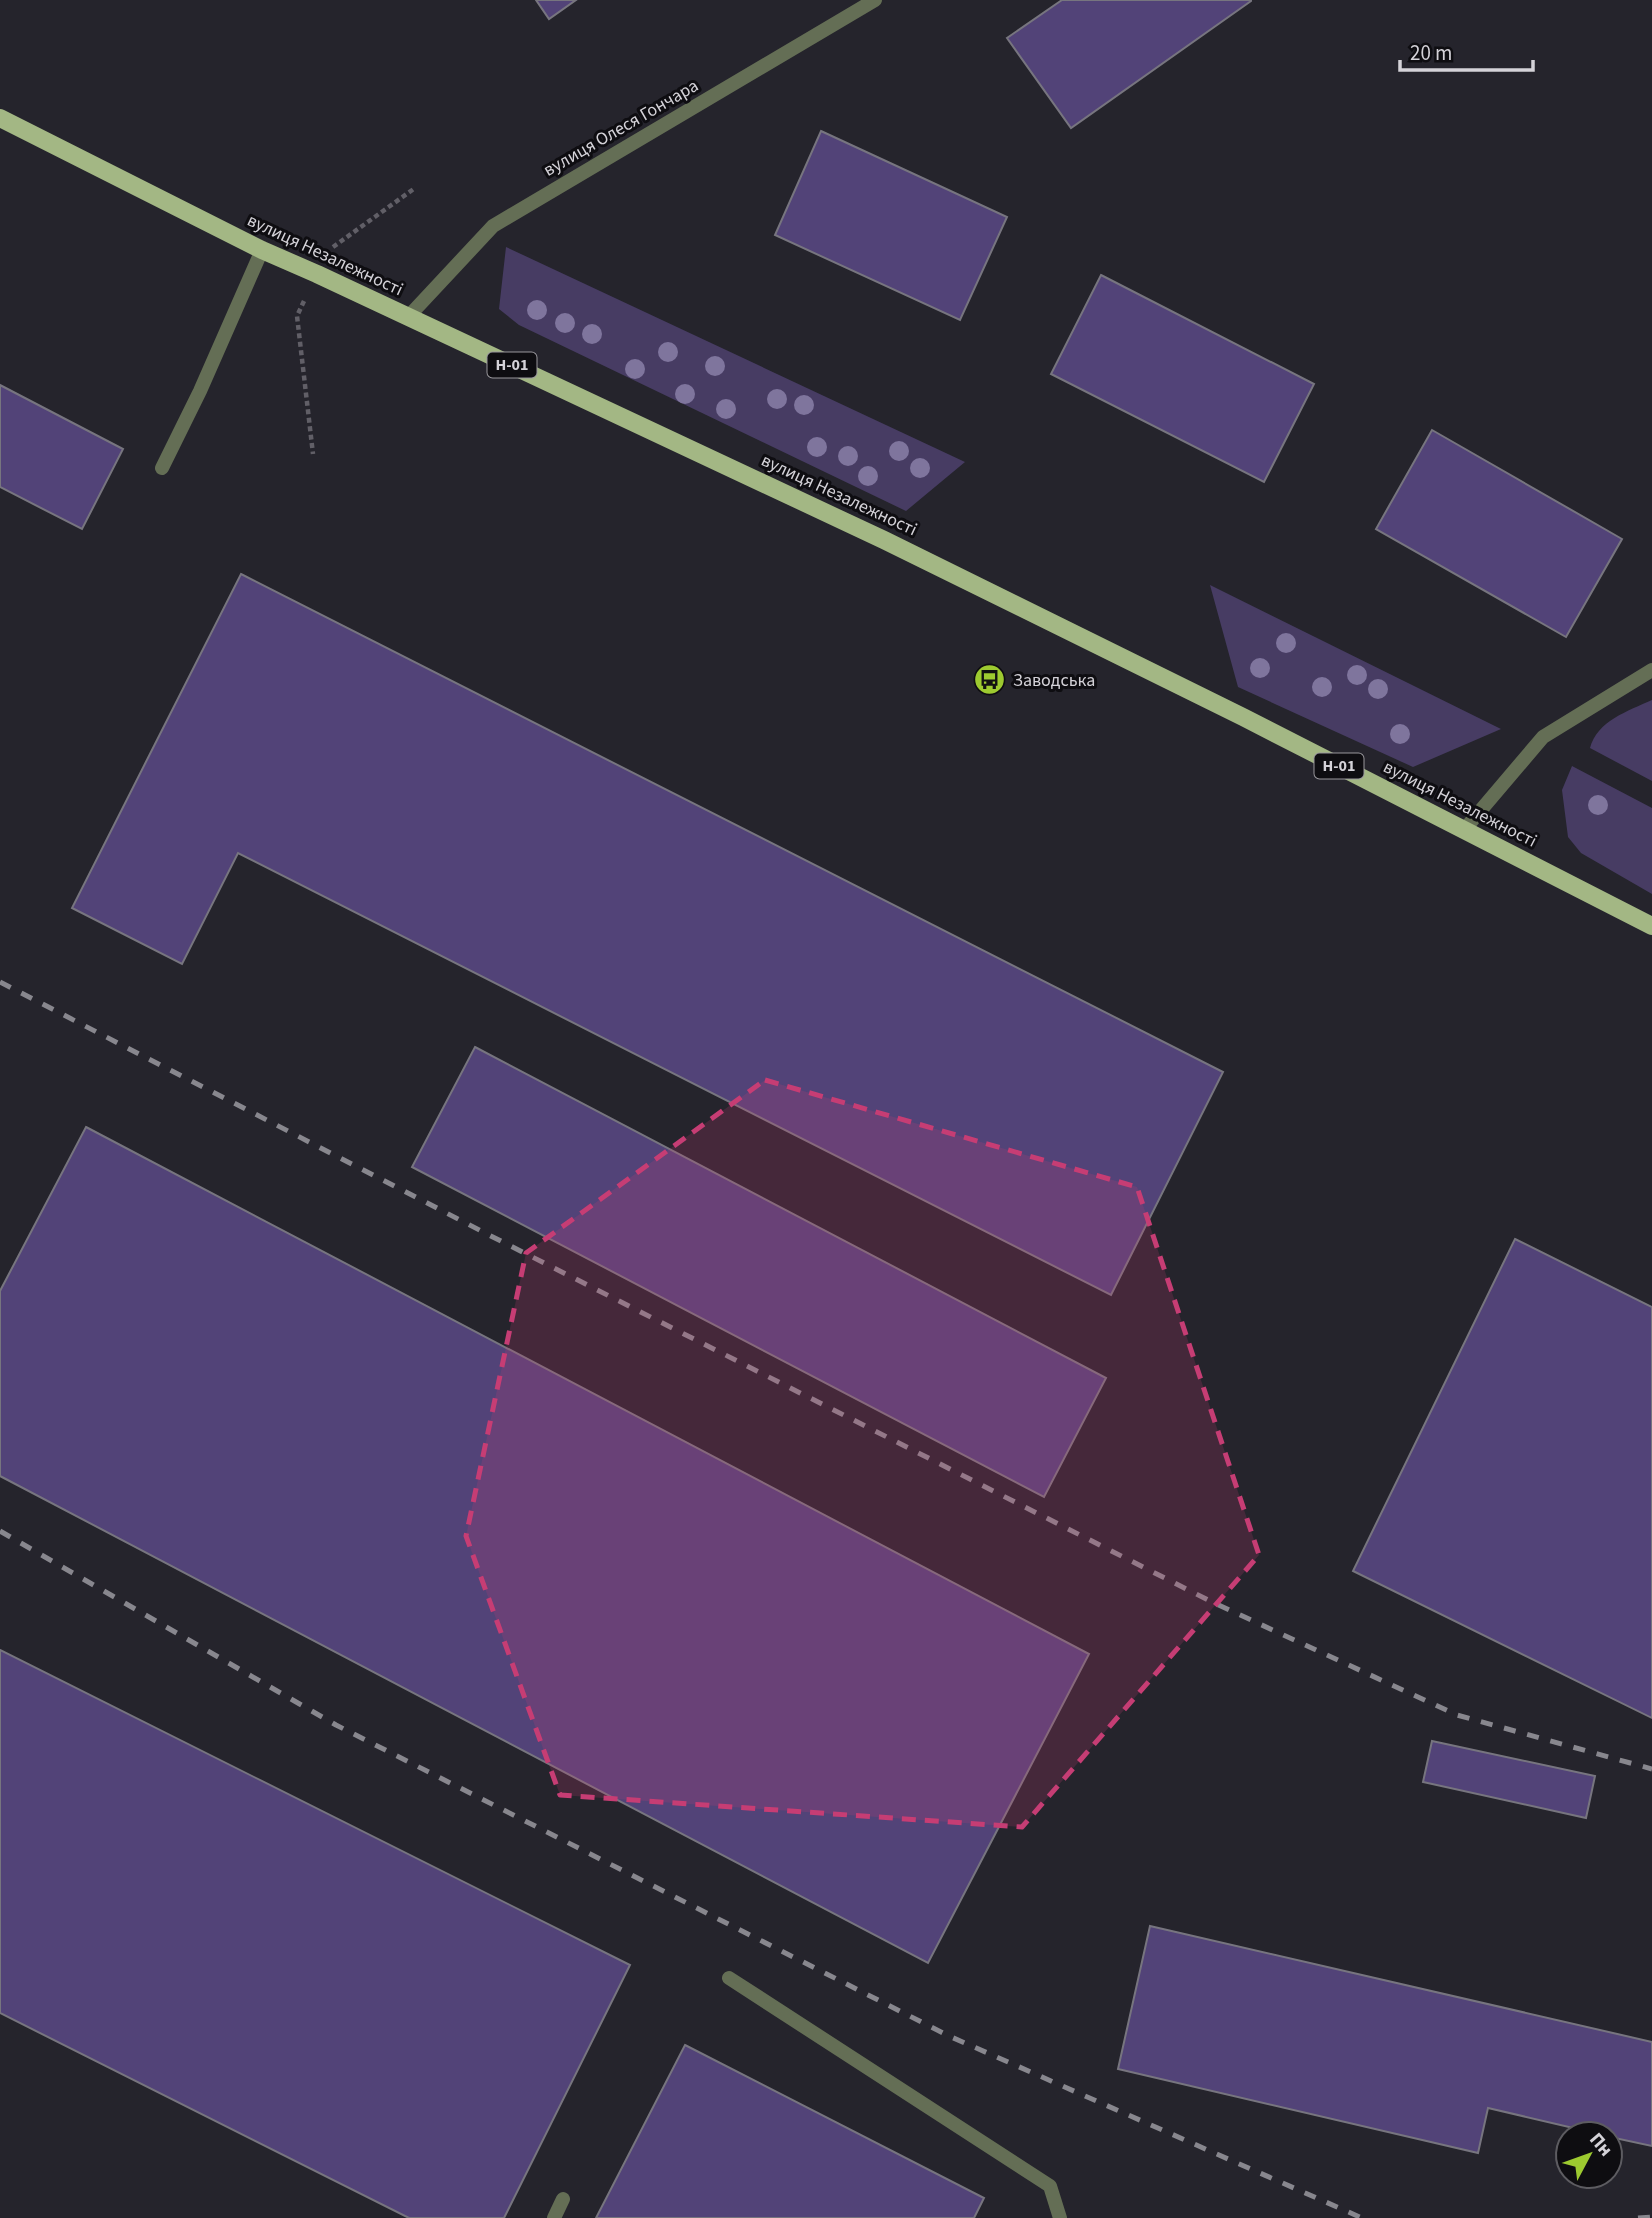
<svg xmlns="http://www.w3.org/2000/svg" width="1652" height="2218" font-family="'Source Sans 3',sans-serif">
<rect width="100%" height="100%" fill="#25242c"/>
<!-- green -->
<path fill="#473c63" d="M 506,247 L 965,462 L 906,511 L 519,325 L 499,309 Z
M 1210,585 L 1501,729 L 1413,767 L 1238,687 Z
M 1652,700 L 1652,781 L 1590,748 C 1597,721 1628,711 1652,700 Z
M 1572,766 L 1652,808 L 1652,894 L 1581,853 L 1568,837 L 1562,790 Z"/>
<!-- building -->
<path fill="#524378" stroke="#77757f" stroke-width="2" d="M 536,0 L 576,0 L 549,19 Z
M 1062,0 L 1251,0 L 1251,1 L 1071,128 L 1007,38 Z
M 821,131 L 1007,217 L 960,320 L 775,235 Z
M 1101,275 L 1314,384 L 1264,482 L 1051,374 Z
M 0,385 L 123,449 L 82,529 L 0,487 Z
M 1432,430 L 1622,539 L 1566,637 L 1376,529 Z
M 241,574 L 1223,1072 L 1111,1295 L 238,853 L 182,964 L 72,908 Z
M 475,1047 L 1106,1378 L 1044,1497 L 412,1167 Z
M 86,1127 L 1089,1654 L 928,1963 L 0,1476 L 0,1291 Z
M 1515,1239 L 1652,1307 L 1652,1718 L 1353,1571 Z
M 0,1650 L 630,1965 L 504,2218 L 409,2218 L 0,2013 Z
M 1432,1741 L 1595,1776 L 1586,1818 L 1423,1782 Z
M 1150,1926 L 1652,2042 L 1652,2146 L 1610,2137 L 1610,2134 L 1599,2134 L 1488,2108 L 1478,2153 L 1118,2069 Z
M 685,2045 L 984,2198 L 974,2218 L 596,2218 Z"/>
<g fill="none" stroke-linecap="round" stroke-linejoin="round">
<!-- path -->
<path stroke="#615f67" stroke-width="4.5" stroke-dasharray="5 3.5" stroke-linecap="butt" d="M 333,247 L 415,188
M 304,301 L 297,316 L 313,454"/>
<!-- lane -->
<path stroke="#646e55" stroke-width="14" d="M 162,468 L 200,391 L 262,250
M 729,1978 L 1050,2186 L 1060,2218
M 554,2218 L 563,2199"/>
<!-- street -->
<path stroke="#646e55" stroke-width="14" d="M 409,316 L 493,226 L 875,0
M 1464,830 L 1543,737 L 1652,670"/>
<!-- primary -->
<path stroke="#a3b784" stroke-width="18" d="M 0,118 L 262,250 L 317,274 L 884,540 L 1243,717 L 1652,926"/>
<!-- rail -->
<path stroke="#88878e" stroke-width="5" stroke-dasharray="12 12" stroke-linecap="butt" d="M 0,982 L 489,1235 L 1212,1602 L 1457,1715 L 1652,1769
M 0,1531 L 336,1725 L 949,2036 L 1362,2218
M 1638,2218 L 1652,2217"/>
</g>
<!-- trees -->
<g fill="#7f759d">
<circle cx="537" cy="310" r="10"/>
<circle cx="565" cy="323" r="10"/>
<circle cx="592" cy="334" r="10"/>
<circle cx="668" cy="352" r="10"/>
<circle cx="715" cy="366" r="10"/>
<circle cx="635" cy="369" r="10"/>
<circle cx="685" cy="394" r="10"/>
<circle cx="777" cy="399" r="10"/>
<circle cx="804" cy="405" r="10"/>
<circle cx="726" cy="409" r="10"/>
<circle cx="817" cy="447" r="10"/>
<circle cx="899" cy="451" r="10"/>
<circle cx="848" cy="456" r="10"/>
<circle cx="920" cy="468" r="10"/>
<circle cx="868" cy="476" r="10"/>
<circle cx="1286" cy="643" r="10"/>
<circle cx="1260" cy="668" r="10"/>
<circle cx="1357" cy="675" r="10"/>
<circle cx="1322" cy="687" r="10"/>
<circle cx="1378" cy="689" r="10"/>
<circle cx="1400" cy="734" r="10"/>
<circle cx="1598" cy="805" r="10"/>
</g>
<!-- marked area -->
<path fill="#c63d74" fill-opacity="0.2" stroke="#c63d74" stroke-width="5" stroke-dasharray="14 9" stroke-linejoin="round" d="M 765,1080 L 1137,1187 L 1259,1555 L 1022,1827 L 560,1795 L 466,1536 L 526,1253 Z"/>
<!-- icons -->
<defs>
<symbol id="bus-disc" viewBox="-11 -11 22 22"><circle r="9.5" fill="#9dca30" stroke="#0e0d11"/><path d="M-5-6H5V4H4V6H2V4H-2V6H-4V4H-5ZM-3.5-4V0h7V-4ZM-3.5 1.2v1.5H-2V1.2ZM2 1.2v1.5H3.5V1.2Z" fill="#111"/></symbol>
</defs>
<g fill-rule="evenodd">
<use href="#bus-disc" x="972" y="662" width="35" height="35"/>
</g>
<g text-anchor="middle" dominant-baseline="central" stroke-width="6" stroke-linejoin="round" paint-order="stroke">
<!-- shield labels -->
<g fill="#0e0d11" stroke="#99979c" stroke-width="2">
<rect x="487.5" y="352.5" width="49" height="25" rx="5"/>
<rect x="1314.5" y="753.5" width="49" height="25" rx="5"/>
</g>
<g font-size="16" font-weight="bold" fill="#d4d2d8">
<text x="512" y="365">Н-01</text>
<text x="1339" y="766">Н-01</text>
</g>
<!-- street labels -->
<g font-size="18" fill="#d4d2d8" stroke="#0e0d11">
<text transform="translate(621 128) rotate(-30)">вулиця Олеся Гончара</text>
<text transform="translate(325 255) rotate(25)">вулиця Незалежності</text>
<text transform="translate(839 495) rotate(25)">вулиця Незалежності</text>
<text transform="translate(1460 804) rotate(27)">вулиця Незалежності</text>
</g>
<!-- poi labels -->
<g font-size="18" fill="#d4d2d8" stroke="#0e0d11" text-anchor="start">
<text x="1013" y="680">Заводська</text>
</g>
</g>
<!-- north arrow -->
<g transform="translate(1589 2155) rotate(49)"><circle r="33" fill="#0e0d11" stroke="#5d5c61" stroke-width="2"/>
<path d="M0-5L12 26L0 18L-12 26Z" fill="#9dca30"/>
<text y="-10" font-size="19" font-weight="bold" text-anchor="middle" fill="#d4d2d8">Пн</text>
</g>
<!-- scale -->
<path d="M1400 60v10h133v-10" fill="none" stroke="#d4d2d8" stroke-width="3.5"/>
<text x="1410" y="60" font-size="21" fill="#d4d2d8" stroke="#0e0d11" stroke-width="5" paint-order="stroke">20 m</text>
</svg>
